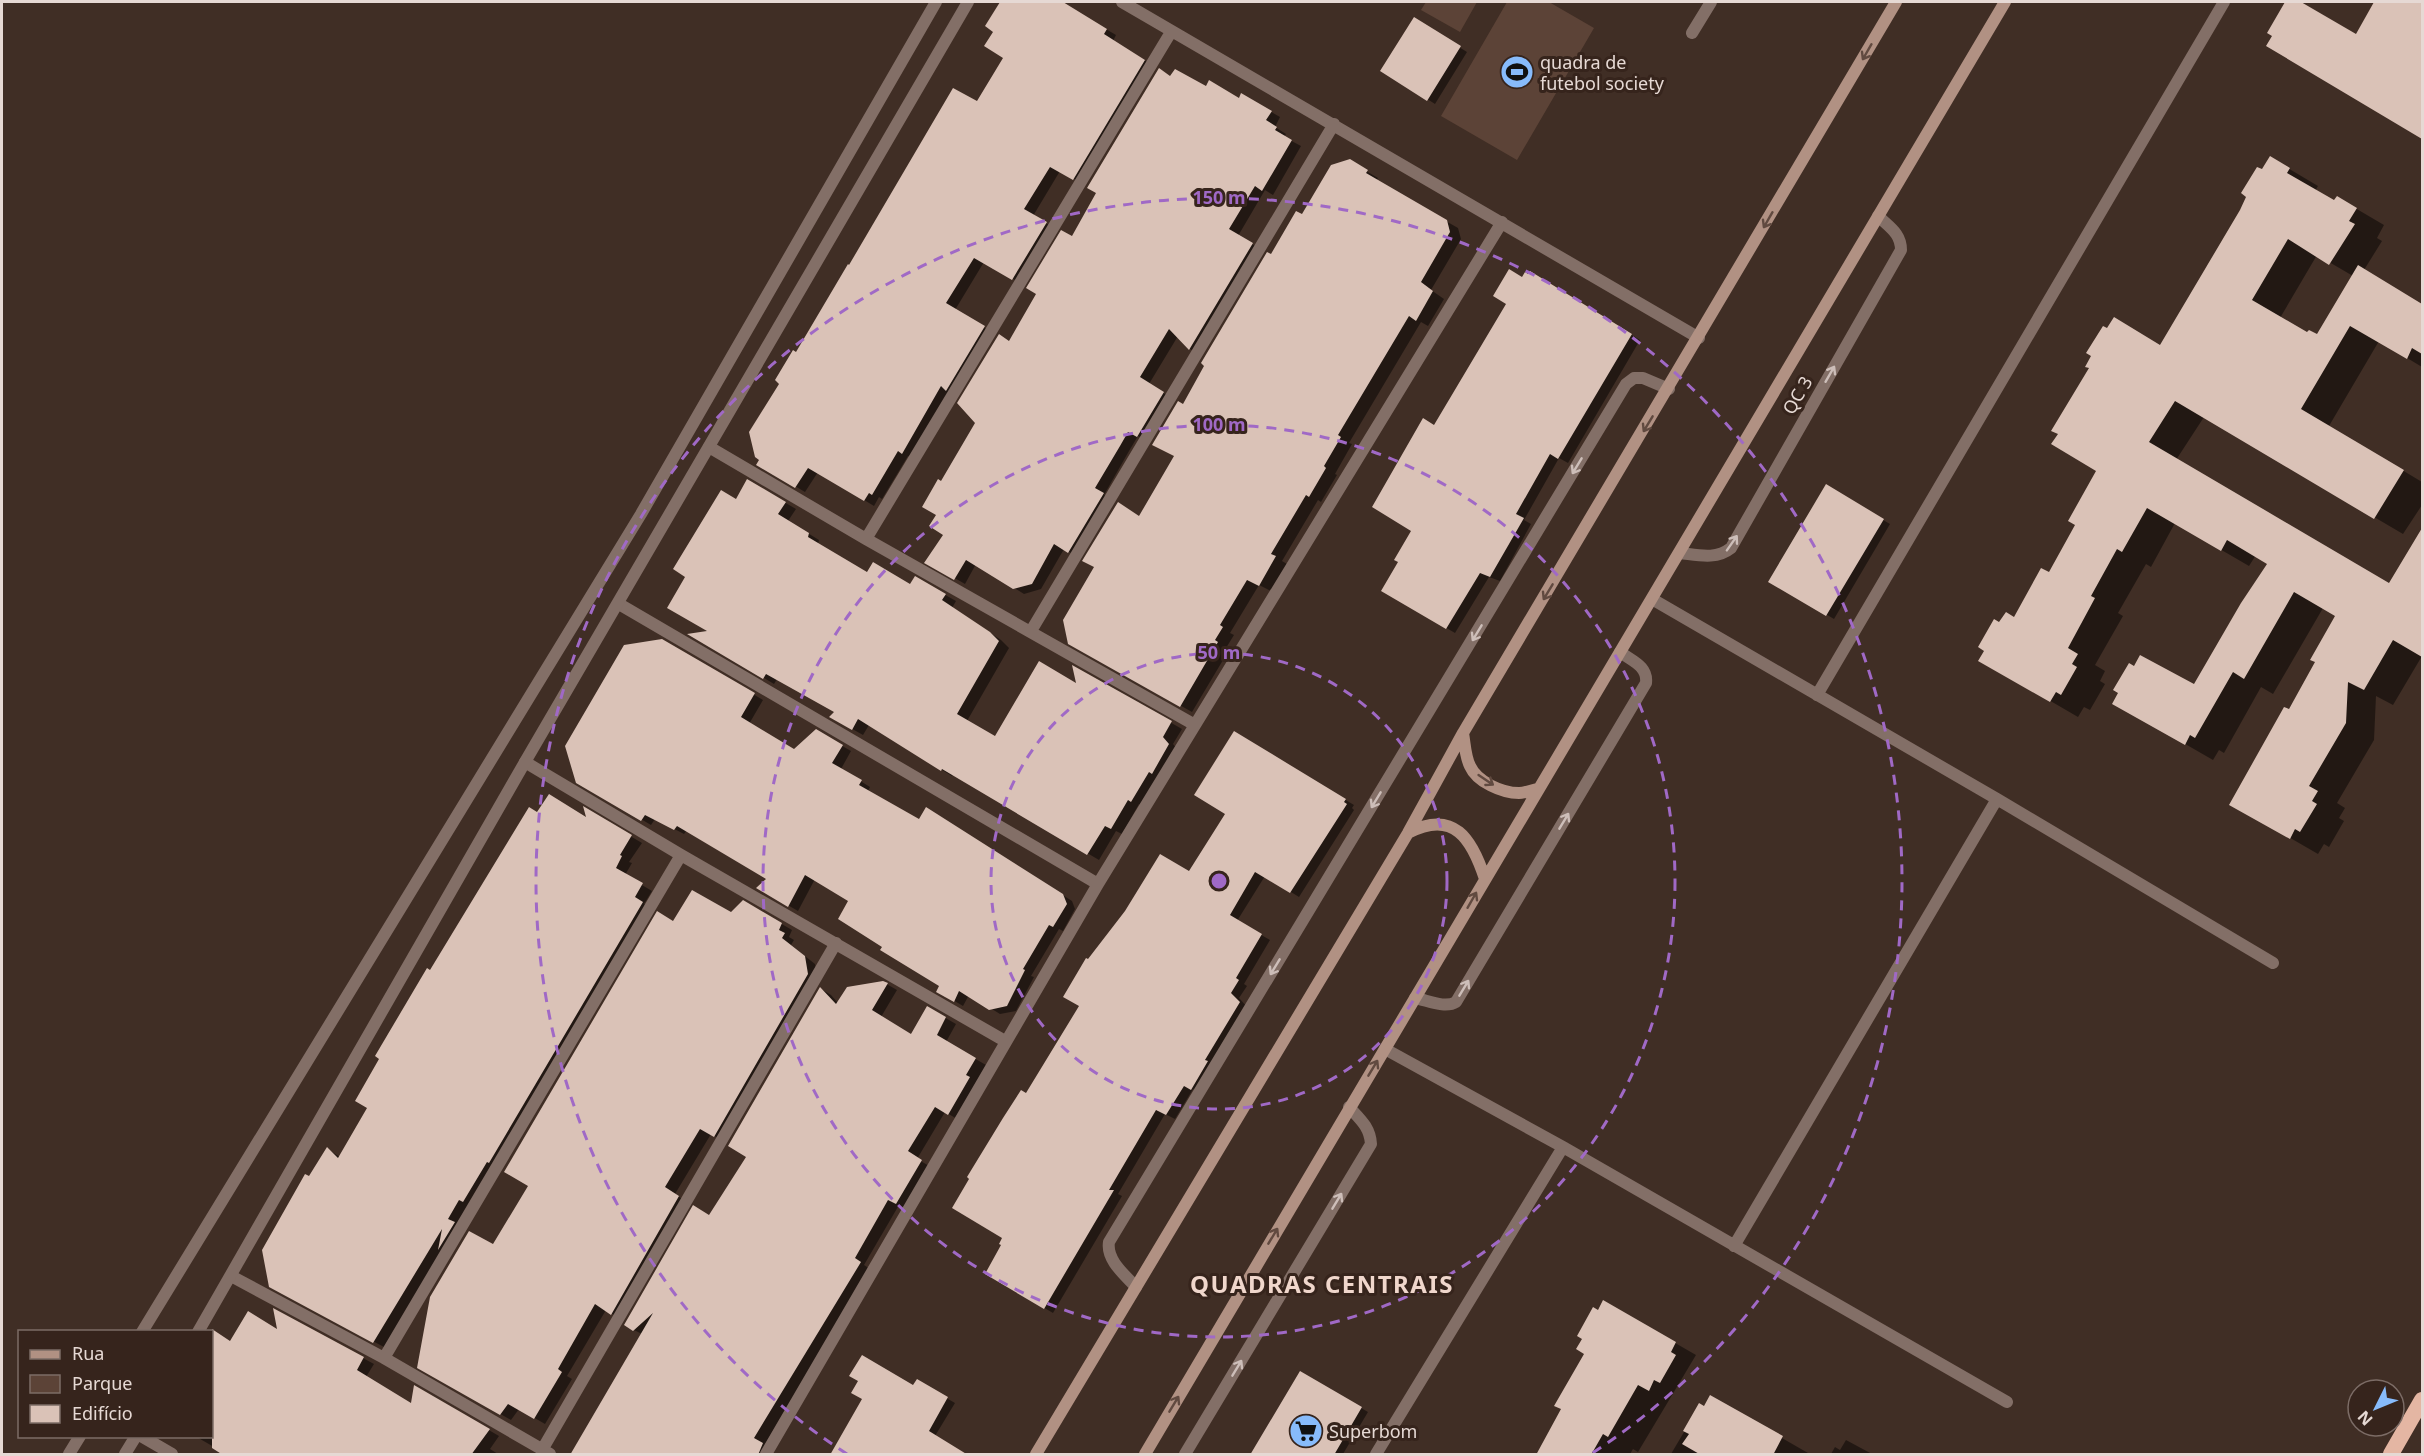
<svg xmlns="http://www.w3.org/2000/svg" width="2424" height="1456" font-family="'Noto Sans',sans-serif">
<rect width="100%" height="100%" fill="#402e25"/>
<!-- green -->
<path fill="#5c4337" d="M 1426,2 L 1477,2 L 1460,32 L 1421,10 Z
M 1507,2 L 1549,2 L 1594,28 L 1517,160 L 1441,116 Z"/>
<!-- shadow -->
<path fill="#0007" fill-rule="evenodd" d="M 1001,2 L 1060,2 L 1116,35 L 1113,41 L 1154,66 L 1083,184 L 1060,171 L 1033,216 L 1056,229 L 1022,284 L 984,262 L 955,310 L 993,333 L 912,458 L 908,456 L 882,499 L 879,497 L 874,506 L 818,472 L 805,492 L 758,464 L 796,354 L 850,267 L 977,103 L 1006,57 L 995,31 L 987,26 Z
M 2293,2 L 2298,2 L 2357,36 L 2376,2 L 2422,2 L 2422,137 L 2268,46 Z
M 1414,19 L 1467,52 L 1435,104 L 1382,70 Z
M 1171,77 L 1239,100 L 1242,95 L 1280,117 L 1275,127 L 1286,134 L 1284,137 L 1301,146 L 1273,195 L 1265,190 L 1238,236 L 1262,250 L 1199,354 L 1190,349 L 1178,336 L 1149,384 L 1173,399 L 1147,441 L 1138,436 L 1129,451 L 1104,495 L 1112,500 L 1078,557 L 1064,549 L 1041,589 L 1024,594 L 976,564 L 965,584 L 927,562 L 945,535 L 938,514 L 942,483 L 977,422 L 1010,343 Z
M 2271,158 L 2318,186 L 2315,191 L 2335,203 L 2338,198 L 2384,225 L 2377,238 L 2382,241 L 2364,270 L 2422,305 L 2422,367 L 2379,341 L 2329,426 L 2422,482 L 2422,505 L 2403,534 L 2204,417 L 2176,460 L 2390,585 L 2422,531 L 2422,656 L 2393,705 L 2376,696 L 2374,740 L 2337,803 L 2345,808 L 2339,818 L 2344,821 L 2329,847 L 2324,844 L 2318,854 L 2232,804 L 2317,662 L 2337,616 L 2323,608 L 2273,694 L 2261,687 L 2224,753 L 2219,750 L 2213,760 L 2114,703 L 2194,686 L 2269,564 L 2256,555 L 2249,566 L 2175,523 L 2151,567 L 2146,564 L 2118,613 L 2123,616 L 2095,665 L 2105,671 L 2100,681 L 2105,684 L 2090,710 L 2084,707 L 2078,717 L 1980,660 L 2049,574 L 2077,524 L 2161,347 ZM 2317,255 L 2353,276 L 2317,336 L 2308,334 L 2280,318 Z
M 1349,161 L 1378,178 L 1376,181 L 1458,228 L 1461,239 L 1431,290 L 1444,299 L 1428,326 L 1421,322 L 1349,443 L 1352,444 L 1335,474 L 1337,475 L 1321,502 L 1318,500 L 1282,561 L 1287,564 L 1271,591 L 1259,585 L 1230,633 L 1234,635 L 1226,648 L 1229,650 L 1192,712 L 1069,643 L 1176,456 L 1184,406 L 1272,256 Z
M 1530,273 L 1640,340 L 1568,463 L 1559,458 L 1524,520 L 1531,524 L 1500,581 L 1489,577 L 1455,633 L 1383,591 L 1400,561 L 1413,531 L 1435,427 L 1523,279 Z
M 748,481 L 796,509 L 788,521 L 819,540 L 818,544 L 868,573 L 910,586 L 915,578 L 956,601 L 952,608 L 1001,640 L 1009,648 L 967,721 L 995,738 L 1078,686 L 1075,668 L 1182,729 L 1173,744 L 1179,751 L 1142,806 L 1139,804 L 1122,834 L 1116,831 L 1099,860 L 953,774 L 952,776 L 942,770 L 869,725 L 863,735 L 831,717 L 837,712 L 777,679 L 774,684 L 692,635 L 711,632 L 736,501 Z
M 1826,487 L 1890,524 L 1834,619 L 1770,581 Z
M 672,646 L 763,700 L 749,724 L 795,751 L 816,731 L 851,751 L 841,769 L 870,787 L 868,791 L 920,821 L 936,814 L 1072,901 L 1075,909 L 1063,931 L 1059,929 L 1031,976 L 1034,977 L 1016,1011 L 1000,1014 L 969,995 L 963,1006 L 938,991 L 941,986 L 884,947 L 850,901 L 815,879 L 798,911 L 758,888 L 769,879 L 687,830 L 684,834 L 655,819 L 651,825 L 578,782 Z
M 1234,733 L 1354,805 L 1352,808 L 1354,810 L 1299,897 L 1265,876 L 1237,921 L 1270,940 L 1244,984 L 1247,986 L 1239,998 L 1248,1008 L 1200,1093 L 1193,1089 L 1175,1119 L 1165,1114 L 1118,1194 L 1122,1196 L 1053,1313 L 987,1274 L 1003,1245 L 1026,1095 L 1081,1005 L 1089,961 L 1190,873 L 1227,813 Z
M 586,810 L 642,843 L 629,862 L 632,863 L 625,875 L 652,891 L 644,904 L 653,910 L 384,1347 L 282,1293 L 310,1178 L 327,1149 L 340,1157 L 369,1107 L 431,972 L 538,814 L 589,819 Z
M 744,902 L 792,930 L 789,937 L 794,940 L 791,945 L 815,964 L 818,981 L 725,1142 L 711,1134 L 675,1194 L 689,1204 L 622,1320 L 606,1310 L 567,1376 L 572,1379 L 545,1424 L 519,1409 L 511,1420 L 419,1367 L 530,1185 L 674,923 L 731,914 Z
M 883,982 L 897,990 L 881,1017 L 912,1035 L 928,1008 L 956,1024 L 946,1042 L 986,1065 L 959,1120 L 945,1112 L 917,1159 L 931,1167 L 907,1209 L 899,1205 L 864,1265 L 870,1269 L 759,1454 L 571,1454 L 642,1334 L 634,1330 L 710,1217 L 748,1157 L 821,989 L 831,995 L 838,1003 Z
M 1604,1302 L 1696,1355 L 1638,1452 L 1633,1449 L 1630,1454 L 1538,1454 L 1563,1409 L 1586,1353 L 1598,1312 Z
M 275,1311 L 374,1364 L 366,1377 L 412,1405 L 415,1387 L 499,1436 L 490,1449 L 498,1454 L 226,1454 L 195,1436 L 212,1436 L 212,1338 L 214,1333 L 230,1343 L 279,1332 Z
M 1300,1373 L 1368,1412 L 1343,1454 L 1252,1454 Z
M 917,1381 L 955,1403 L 935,1436 L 831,1454 L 914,1387 Z
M 1711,1397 L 1808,1453 L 1807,1454 L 1671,1454 L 1700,1405 L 1705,1408 Z
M 1846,1440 L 1872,1454 L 1831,1454 L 1835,1447 L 1840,1450 Z"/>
<!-- building -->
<path fill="#dac2b7" d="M 1000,2 L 1063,2 L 1107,29 L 1104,34 L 1145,60 L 1073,180 L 1050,167 L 1024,209 L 1047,222 L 1012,280 L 974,258 L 946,303 L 985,326 L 946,391 L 941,386 L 902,454 L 898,451 L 872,495 L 869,493 L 864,501 L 808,468 L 795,488 L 756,465 L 759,460 L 755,457 L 749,432 L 779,384 L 775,380 L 793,350 L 796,352 L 848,264 L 849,265 L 953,88 L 977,101 L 1003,58 L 984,46 L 993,32 L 985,26 Z
M 2285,2 L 2301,2 L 2356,34 L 2374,2 L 2422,2 L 2422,139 L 2266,46 L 2272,36 L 2267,33 Z
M 1414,17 L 1461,46 L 1427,101 L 1380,71 Z
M 1159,68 L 1170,76 L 1175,69 L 1206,86 L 1209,80 L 1239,98 L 1241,93 L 1272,111 L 1266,120 L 1277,127 L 1275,130 L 1292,140 L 1262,191 L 1255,186 L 1229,229 L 1253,243 L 1189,350 L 1169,329 L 1140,377 L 1164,392 L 1137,437 L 1128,432 L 1120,446 L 1095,488 L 1104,493 L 1068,553 L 1054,544 L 1032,584 L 1013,589 L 966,560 L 954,580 L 924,563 L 943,535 L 929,526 L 936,515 L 922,507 L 938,479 L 941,481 L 975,423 L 957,403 L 999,334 L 1009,341 L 1036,294 L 1026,288 L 1061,230 L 1072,236 L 1096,193 L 1087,188 Z
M 2270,156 L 2290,168 L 2287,173 L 2334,200 L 2337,196 L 2357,208 L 2349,221 L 2355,224 L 2329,265 L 2288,239 L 2252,300 L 2307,332 L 2309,330 L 2317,334 L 2358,265 L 2422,304 L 2422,354 L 2412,348 L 2407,359 L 2350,326 L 2301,409 L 2404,470 L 2374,519 L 2175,401 L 2149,442 L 2389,583 L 2422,528 L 2422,657 L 2393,640 L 2364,690 L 2348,682 L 2346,723 L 2309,786 L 2318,791 L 2312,801 L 2317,804 L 2300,832 L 2295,829 L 2290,839 L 2229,805 L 2284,707 L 2289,709 L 2315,662 L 2310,660 L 2335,616 L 2294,592 L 2244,679 L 2233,672 L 2195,738 L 2190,735 L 2185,745 L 2112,704 L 2118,693 L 2113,690 L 2129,663 L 2134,666 L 2140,655 L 2194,684 L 2241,603 L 2267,564 L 2227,540 L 2221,551 L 2147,508 L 2122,552 L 2117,549 L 2091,596 L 2095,598 L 2068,648 L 2078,654 L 2072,664 L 2077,667 L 2061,695 L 2056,692 L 2050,702 L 1978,661 L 1984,651 L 1978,647 L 1994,619 L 1999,622 L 2006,612 L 2014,617 L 2041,568 L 2049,572 L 2075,525 L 2068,521 L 2096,471 L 2051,444 L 2058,434 L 2051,431 L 2089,368 L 2085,367 L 2091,356 L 2086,353 L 2103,326 L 2107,328 L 2114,317 L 2160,345 L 2240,210 L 2246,197 L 2241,193 L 2257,167 L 2262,169 Z
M 1350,159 L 1368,170 L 1366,173 L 1447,220 L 1450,232 L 1421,282 L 1433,291 L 1416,321 L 1409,316 L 1338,435 L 1341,437 L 1324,466 L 1326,468 L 1309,497 L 1306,495 L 1271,554 L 1276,556 L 1259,586 L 1247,580 L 1220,625 L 1223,627 L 1215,640 L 1218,642 L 1180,707 L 1068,644 L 1063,620 L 1094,567 L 1082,561 L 1118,502 L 1139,516 L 1174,456 L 1152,445 L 1178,401 L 1183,404 L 1204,366 L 1201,363 L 1267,252 L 1271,254 L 1296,211 L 1302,214 L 1331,165 Z
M 1509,269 L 1522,277 L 1525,272 L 1528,274 L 1530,271 L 1632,334 L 1558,459 L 1550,454 L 1516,514 L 1524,518 L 1490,577 L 1480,573 L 1446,629 L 1381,591 L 1398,562 L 1394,560 L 1411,531 L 1372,507 L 1423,418 L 1434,425 L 1506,304 L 1493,296 Z
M 747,479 L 786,502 L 778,514 L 809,533 L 808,537 L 867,572 L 873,562 L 910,584 L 915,576 L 946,594 L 942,600 L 990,632 L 999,641 L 957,714 L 995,736 L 1039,661 L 1076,683 L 1072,665 L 1172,721 L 1163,737 L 1169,744 L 1152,774 L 1149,772 L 1131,802 L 1128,800 L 1111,829 L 1105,826 L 1087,855 L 942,769 L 941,771 L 858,719 L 852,730 L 829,717 L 834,712 L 766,674 L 763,679 L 687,634 L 707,631 L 667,608 L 685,577 L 673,569 L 721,490 L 736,499 Z
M 1826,484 L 1884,519 L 1826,616 L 1768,582 Z
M 662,639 L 755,693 L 741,717 L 794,749 L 816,729 L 843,745 L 832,763 L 862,780 L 859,785 L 919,819 L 926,807 L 1063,894 L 1067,904 L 1053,927 L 1049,925 L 1023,969 L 1025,970 L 1007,1006 L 989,1010 L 959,991 L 954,1002 L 936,992 L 939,986 L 880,950 L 882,947 L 838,919 L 848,901 L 805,875 L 788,907 L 756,888 L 766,879 L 677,826 L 674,830 L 645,815 L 641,821 L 576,783 L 565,746 L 624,645 Z
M 1234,731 L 1346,799 L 1344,802 L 1347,804 L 1290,893 L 1255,872 L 1230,915 L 1262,934 L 1236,978 L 1239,980 L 1231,993 L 1240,1002 L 1205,1060 L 1208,1061 L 1191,1090 L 1184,1086 L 1166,1115 L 1156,1110 L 1109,1190 L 1114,1190 L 1044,1309 L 985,1274 L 1001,1245 L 999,1244 L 1002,1238 L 952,1208 L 969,1179 L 967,1177 L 1003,1118 L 1021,1090 L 1026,1093 L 1079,1006 L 1063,997 L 1086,958 L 1088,959 L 1125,911 L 1160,854 L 1189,871 L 1225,814 L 1194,795 Z
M 549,794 L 586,817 L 583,806 L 632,835 L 620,855 L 622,856 L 616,868 L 643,883 L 635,897 L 643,902 L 489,1163 L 487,1162 L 463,1202 L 459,1200 L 448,1219 L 455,1222 L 438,1250 L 442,1229 L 373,1343 L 269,1287 L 262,1250 L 305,1174 L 309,1176 L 327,1147 L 338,1158 L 367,1108 L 355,1101 L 379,1059 L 375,1056 L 427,968 L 430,970 L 529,807 L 537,812 Z
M 692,890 L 731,912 L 743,900 L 782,923 L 779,930 L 785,933 L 782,938 L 805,956 L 808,974 L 714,1137 L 700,1129 L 665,1187 L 679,1196 L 611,1315 L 595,1304 L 558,1369 L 562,1372 L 534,1419 L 508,1404 L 500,1415 L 417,1368 L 430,1297 L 469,1231 L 493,1244 L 528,1186 L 504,1172 L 657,911 L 673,921 Z
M 883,981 L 888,983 L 872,1010 L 911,1034 L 927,1006 L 946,1017 L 937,1035 L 976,1058 L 966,1075 L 970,1077 L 948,1115 L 935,1107 L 908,1151 L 922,1160 L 896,1204 L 888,1200 L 855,1258 L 861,1262 L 754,1438 L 763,1443 L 758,1455 L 570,1455 L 653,1313 L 633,1331 L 624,1325 L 693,1205 L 709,1215 L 746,1157 L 728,1146 L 820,987 L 836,1004 L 847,987 Z
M 1603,1300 L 1676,1342 L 1671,1352 L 1676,1355 L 1660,1383 L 1654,1380 L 1649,1391 L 1638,1385 L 1608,1437 L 1603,1434 L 1591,1455 L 1536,1455 L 1561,1409 L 1554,1406 L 1584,1354 L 1576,1349 L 1582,1339 L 1577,1336 L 1593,1307 L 1598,1310 Z
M 273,1308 L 364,1357 L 357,1370 L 411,1403 L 414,1385 L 490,1429 L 471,1455 L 223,1455 L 212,1448 L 212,1329 L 230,1341 L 248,1311 L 277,1329 Z
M 862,1355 L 913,1385 L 917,1379 L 948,1397 L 929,1431 L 968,1455 L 830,1455 L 862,1399 L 851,1393 L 858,1381 L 849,1376 Z
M 1300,1371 L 1362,1407 L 1334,1455 L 1250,1455 Z
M 1710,1395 L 1783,1436 L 1773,1455 L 1701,1455 L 1682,1444 L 1689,1434 L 1683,1431 L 1699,1403 L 1704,1406 Z"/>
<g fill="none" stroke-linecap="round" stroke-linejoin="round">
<!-- service -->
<path stroke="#836f67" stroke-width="12" d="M 1692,33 L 1711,2
M 1680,553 C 1698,555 1716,560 1731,548 L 1901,250 C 1901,233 1889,227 1878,216
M 1415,998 C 1427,1000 1445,1009 1456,1002 L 1646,683 C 1648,666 1632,661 1620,652
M 1136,1287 C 1125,1275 1106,1260 1109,1242 L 1626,384 L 1634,378 L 1643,378 L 1669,389
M 142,1332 L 641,514 L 936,2
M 69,1454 L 80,1436
M 1185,1454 L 1371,1144 C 1370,1127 1360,1119 1349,1107"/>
<!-- minor -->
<path stroke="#836f67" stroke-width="12" d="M 1122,2 L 1699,338
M 709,447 L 866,539 L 1195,725
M 866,539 L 1171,32
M 1652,599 L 1997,799 L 2273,963
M 619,604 L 1098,884
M 1031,631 L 1334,124
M 1817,695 L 2224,2
M 525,762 L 681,855 L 1005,1041
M 1385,1049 L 1563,1147 L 2007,1402
M 1734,1246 L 1997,799
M 231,1276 L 384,1358 L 550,1454
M 384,1358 L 681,855
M 141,1436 L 172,1454
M 542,1450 L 836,943
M 766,1454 L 1098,884 L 1502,222
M 1376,1454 L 1563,1147"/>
<!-- tertiary -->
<path stroke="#836f67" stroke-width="12" d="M 198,1332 L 525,762 L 968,2
M 125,1454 L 136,1436"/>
<!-- secondary -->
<path stroke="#b19183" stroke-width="12" d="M 1463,733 C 1465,744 1465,756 1470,766 C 1477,782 1502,793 1519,793 C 1525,793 1532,790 1538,789
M 1408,833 C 1454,809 1472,839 1485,879
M 1036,1454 L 1408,833 L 1463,733 L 1896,2
M 1145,1454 L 2005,2"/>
<!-- trunk -->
<path stroke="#e4b6a3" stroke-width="16" d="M 2391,1454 L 2422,1400"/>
</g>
<!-- one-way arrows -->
<defs><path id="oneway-shaft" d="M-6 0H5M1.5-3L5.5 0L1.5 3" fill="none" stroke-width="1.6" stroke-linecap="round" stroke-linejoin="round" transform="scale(1.5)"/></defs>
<g stroke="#614a40">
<use href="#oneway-shaft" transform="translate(1867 52) rotate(120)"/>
<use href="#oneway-shaft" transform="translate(1768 220) rotate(120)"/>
<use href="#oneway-shaft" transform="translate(1648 424) rotate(121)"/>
<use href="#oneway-shaft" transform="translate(1548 592) rotate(121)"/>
<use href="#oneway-shaft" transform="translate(1486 780) rotate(34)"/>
<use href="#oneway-shaft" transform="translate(1472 900) rotate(-60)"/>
<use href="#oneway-shaft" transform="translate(1373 1068) rotate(-59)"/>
<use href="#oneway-shaft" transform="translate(1273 1236) rotate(-59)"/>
<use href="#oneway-shaft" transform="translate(1174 1404) rotate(-59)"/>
</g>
<g stroke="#cdbeb9">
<use href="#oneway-shaft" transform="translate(1830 374) rotate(-60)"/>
<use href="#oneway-shaft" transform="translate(1577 466) rotate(121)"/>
<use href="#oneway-shaft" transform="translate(1732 543) rotate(-55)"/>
<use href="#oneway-shaft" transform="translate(1477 633) rotate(121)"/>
<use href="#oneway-shaft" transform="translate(1376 800) rotate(121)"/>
<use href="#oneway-shaft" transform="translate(1564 821) rotate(-59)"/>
<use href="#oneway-shaft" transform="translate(1275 967) rotate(121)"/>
<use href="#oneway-shaft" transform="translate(1464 988) rotate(-59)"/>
<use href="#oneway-shaft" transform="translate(1337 1201) rotate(-59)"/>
<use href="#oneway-shaft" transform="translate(1237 1368) rotate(-59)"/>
</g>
<!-- distance rings -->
<g fill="none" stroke="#a069c6" stroke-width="3" stroke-dasharray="10 8">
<circle cx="1219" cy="881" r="228"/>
<circle cx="1219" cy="881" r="456"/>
<path d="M847 1454A683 683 0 1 1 1591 1454"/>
</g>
<!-- icons -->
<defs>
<symbol id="stadium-disc" viewBox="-11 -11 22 22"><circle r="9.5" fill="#87bbfb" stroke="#36241c"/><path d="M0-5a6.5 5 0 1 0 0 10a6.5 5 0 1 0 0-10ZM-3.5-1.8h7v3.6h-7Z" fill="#111"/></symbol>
<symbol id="supermarket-disc" viewBox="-11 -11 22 22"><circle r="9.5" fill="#87bbfb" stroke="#36241c"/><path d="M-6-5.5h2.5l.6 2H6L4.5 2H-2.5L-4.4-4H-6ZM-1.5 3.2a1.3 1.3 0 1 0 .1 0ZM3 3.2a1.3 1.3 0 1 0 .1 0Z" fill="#111"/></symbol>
</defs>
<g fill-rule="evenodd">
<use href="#stadium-disc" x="1498" y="53" width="38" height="38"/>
<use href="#supermarket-disc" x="1287" y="1412" width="38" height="38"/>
</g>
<g text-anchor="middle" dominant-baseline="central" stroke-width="6" stroke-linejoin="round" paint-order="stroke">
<!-- poi labels -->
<g font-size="18" fill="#e6d9d4" stroke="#36241c" text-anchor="start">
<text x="1540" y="62">quadra de<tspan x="1540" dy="21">futebol society</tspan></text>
<text x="1329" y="1431">Superbom</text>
</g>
<!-- street labels -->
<g font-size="18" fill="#e6d9d4" stroke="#36241c">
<text transform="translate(1797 395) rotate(-60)">QC 3</text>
</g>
<!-- district labels -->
<g font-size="24" font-weight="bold" letter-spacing="1.5" fill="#f0d7cc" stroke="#36241c">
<text x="1322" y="1283">QUADRAS CENTRAIS</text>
</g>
</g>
<circle cx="1219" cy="881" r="9" fill="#a069c6" stroke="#36241c" stroke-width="3"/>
<g font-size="18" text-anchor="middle" font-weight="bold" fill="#a069c6" stroke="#36241c" stroke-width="6" stroke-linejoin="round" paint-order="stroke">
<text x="1219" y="204">150 m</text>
<text x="1219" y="431">100 m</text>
<text x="1219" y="659">50 m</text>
</g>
<!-- border -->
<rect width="2424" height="1456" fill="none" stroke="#e6d9d4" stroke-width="6"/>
<!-- legend -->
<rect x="18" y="1330" width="195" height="108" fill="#36241c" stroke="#7c6c66" stroke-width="1.5"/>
<rect x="30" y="1350" width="30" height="9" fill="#b19183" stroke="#7c6c66" stroke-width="1.5"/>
<text x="72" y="1360" font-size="18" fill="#e6d9d4">Rua</text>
<rect x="30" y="1375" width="30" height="18" fill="#5c4337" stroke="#7c6c66" stroke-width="1.5"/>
<text x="72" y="1390" font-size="18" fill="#e6d9d4">Parque</text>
<rect x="30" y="1405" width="30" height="18" fill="#dac2b7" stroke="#7c6c66" stroke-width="1.5"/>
<text x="72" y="1420" font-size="18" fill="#e6d9d4">Edifício</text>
<!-- north arrow -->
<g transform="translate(2376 1408) rotate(227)"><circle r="28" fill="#36241c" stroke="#7c6c66" stroke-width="1.5"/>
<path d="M0-4.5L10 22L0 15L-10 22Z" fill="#87bbfb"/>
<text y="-9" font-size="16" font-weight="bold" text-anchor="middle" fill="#e6d9d4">N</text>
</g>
</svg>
